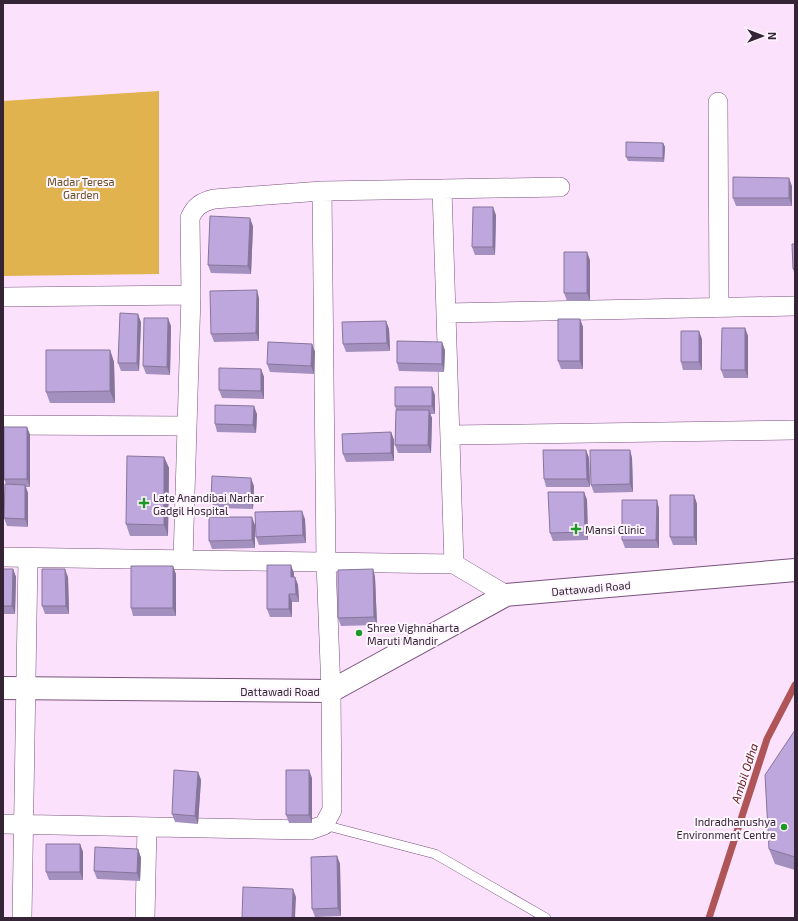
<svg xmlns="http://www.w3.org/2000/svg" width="798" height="921" font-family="'Exo 2',sans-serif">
<rect width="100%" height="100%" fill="#fce1fd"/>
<!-- green -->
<path fill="#e1b34e" d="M 159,91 L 159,274 L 3,276 L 3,101 Z"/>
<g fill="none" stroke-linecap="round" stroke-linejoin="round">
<!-- stream -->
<path stroke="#af5558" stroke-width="7" d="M 709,918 L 767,739 L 795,685"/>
<defs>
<path id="service" d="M 324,825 L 435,854 L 546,918"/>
<path id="minor" d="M 718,102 L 719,308
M 3,297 L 191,295
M 446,313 L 795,306
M 3,425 L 187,426
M 450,435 L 795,430
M 3,557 L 454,564 L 506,595
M 183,560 L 191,295 L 190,218 C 195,206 202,202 214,199 L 322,191 L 442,189
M 454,564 L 442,189 L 560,187
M 3,824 L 310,830 L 324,825 L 332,810 L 331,691 L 326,562 L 322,191
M 22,918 L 28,558
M 145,918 L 147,827"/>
<path id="tertiary" d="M 3,688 L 331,691 L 506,595 L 795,570"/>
</defs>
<!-- service casing -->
<use href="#service" stroke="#78527b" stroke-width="10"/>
<!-- minor casing -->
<use href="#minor" stroke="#78527b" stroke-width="20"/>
<!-- tertiary casing -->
<use href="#tertiary" stroke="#78527b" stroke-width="24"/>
<!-- service -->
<use href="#service" stroke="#fff" stroke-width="9"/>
<!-- minor -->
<use href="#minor" stroke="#fff" stroke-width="19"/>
<!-- tertiary -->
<use href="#tertiary" stroke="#fff" stroke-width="22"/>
</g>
<!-- wall -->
<path fill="#a390be" d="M 663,143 L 665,147 L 664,162 L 628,161 L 626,157 Z
M 792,186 L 792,206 L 736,206 L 733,198 Z
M 496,215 L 495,255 L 475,255 L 472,247 Z
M 253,226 L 251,274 L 211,273 L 208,265 Z
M 795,244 L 795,275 L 793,269 Z
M 590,260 L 590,301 L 567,301 L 564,293 Z
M 259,298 L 259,341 L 214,342 L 211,334 Z
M 580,319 L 583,327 L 583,369 L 561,369 L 558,361 Z
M 386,321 L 389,329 L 390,351 L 346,352 L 343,344 Z
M 141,322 L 139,371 L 121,371 L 118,363 Z
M 171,326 L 170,375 L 146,374 L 143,366 Z
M 745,328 L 748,336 L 748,378 L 724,378 L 721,370 Z
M 702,339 L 702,370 L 683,370 L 681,362 Z
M 312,344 L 315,352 L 314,374 L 270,372 L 267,364 Z
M 110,350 L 114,362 L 115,403 L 50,403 L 46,392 Z
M 445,350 L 444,372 L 399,371 L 397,363 Z
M 261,369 L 264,377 L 264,399 L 222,398 L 219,390 Z
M 435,395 L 435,414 L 430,414 L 432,418 L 431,453 L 398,453 L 395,445 L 396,410 L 395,406 Z
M 257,414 L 256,433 L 217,432 L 215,424 Z
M 27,427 L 30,435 L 30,487 L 26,487 L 28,493 L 28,527 L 7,526 L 4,518 L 6,484 L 4,479 Z
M 391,432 L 394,440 L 394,461 L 346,462 L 343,454 Z
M 586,450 L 589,458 L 590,487 L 546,487 L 544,479 Z
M 630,450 L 632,458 L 633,492 L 594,493 L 591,485 Z
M 164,457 L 169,468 L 168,536 L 130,536 L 126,524 Z
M 254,486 L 253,509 L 214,508 L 211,500 Z
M 584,492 L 587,500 L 588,540 L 553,541 L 550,533 Z
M 694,495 L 697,504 L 697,545 L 673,545 L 670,537 Z
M 657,500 L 659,509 L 659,548 L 625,548 L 622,540 Z
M 305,519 L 306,543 L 259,545 L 256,537 Z
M 255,525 L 255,548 L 212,549 L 209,541 Z
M 3,569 L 13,569 L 16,577 L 15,614 L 3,614 Z
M 373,569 L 375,577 L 377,625 L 341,626 L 338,618 Z
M 294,573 L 294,577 L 295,577 L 298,585 L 299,602 L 292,602 L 292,617 L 270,617 L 267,609 Z
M 176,574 L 176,616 L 133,616 L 131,608 Z
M 68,577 L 69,614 L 45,614 L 42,606 Z
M 795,730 L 795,870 L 775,864 L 769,849 Z
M 198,772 L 201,780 L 198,824 L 175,822 L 172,814 Z
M 312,778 L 312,823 L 289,823 L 286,815 Z
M 80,844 L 83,852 L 83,880 L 49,880 L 46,872 Z
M 138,849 L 141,858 L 140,881 L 97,879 L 94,871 Z
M 337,856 L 340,864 L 341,916 L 315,917 L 312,909 Z"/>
<!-- shaded-wall -->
<path fill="#85759b" d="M 663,143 L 665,147 L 664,162 L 663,158 Z
M 789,178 L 792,186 L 792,206 L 789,198 Z
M 493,207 L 496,215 L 495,255 L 493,247 Z
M 250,218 L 253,226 L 251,274 L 248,266 Z
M 587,252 L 590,260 L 590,301 L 587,293 Z
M 257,290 L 259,298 L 259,341 L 256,333 Z
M 138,314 L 141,322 L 139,371 L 137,363 Z
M 168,318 L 171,326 L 170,375 L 167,367 Z
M 580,319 L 583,327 L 583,369 L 580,361 Z
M 386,321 L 389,329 L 390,351 L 387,343 Z
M 745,328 L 748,336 L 748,378 L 745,370 Z
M 699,331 L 702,339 L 702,370 L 699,362 Z
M 442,342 L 445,350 L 444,372 L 442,364 Z
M 312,344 L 315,352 L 314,374 L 311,366 Z
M 110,350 L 114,362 L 115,403 L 110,391 Z
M 261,369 L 264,377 L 264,399 L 261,391 Z
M 432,387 L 435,395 L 435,414 L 432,406 Z
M 254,406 L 257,414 L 256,433 L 253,425 Z
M 429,410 L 432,418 L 431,453 L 428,445 Z
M 27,427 L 30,435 L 30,487 L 27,479 Z
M 391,432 L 394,440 L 394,461 L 391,453 Z
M 586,450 L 589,458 L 590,487 L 587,479 Z
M 630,450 L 632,458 L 633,492 L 630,484 Z
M 164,457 L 169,468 L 168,536 L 164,525 Z
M 251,478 L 254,486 L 253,509 L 251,501 Z
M 25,485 L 28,493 L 28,527 L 25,519 Z
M 584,492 L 587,500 L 588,540 L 585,532 Z
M 694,495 L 697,504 L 697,545 L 694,537 Z
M 657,500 L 659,509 L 659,548 L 656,540 Z
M 302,511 L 305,519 L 306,543 L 303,535 Z
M 252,517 L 255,525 L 255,548 L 252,540 Z
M 291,565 L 294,573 L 294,585 L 291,577 Z
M 173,566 L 176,574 L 176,616 L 173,608 Z
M 13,569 L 16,577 L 15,614 L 12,606 Z
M 65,569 L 68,577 L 69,614 L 66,606 Z
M 373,569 L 375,577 L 377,625 L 374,617 Z
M 295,577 L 298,585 L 299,602 L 296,594 Z
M 289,594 L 292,602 L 292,617 L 289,609 Z
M 309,770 L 312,778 L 312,823 L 309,815 Z
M 198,772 L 201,780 L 198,824 L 195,816 Z
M 80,844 L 83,852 L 83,880 L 80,872 Z
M 138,849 L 141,858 L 140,881 L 137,873 Z
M 337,856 L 340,864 L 341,916 L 338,908 Z
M 293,889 L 296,897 L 295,918 L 292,918 Z"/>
<!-- building -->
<path fill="#bea7dd" stroke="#85759b" d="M 626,142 L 663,143 L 663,158 L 626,157 Z
M 733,177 L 789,178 L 789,198 L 733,198 Z
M 473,207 L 493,207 L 493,247 L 472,247 Z
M 210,216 L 250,218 L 248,266 L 208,265 Z
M 792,244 L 795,244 L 795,268 L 793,269 Z
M 564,252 L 587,252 L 587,293 L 564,293 Z
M 257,290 L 256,333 L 211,334 L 210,291 Z
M 120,313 L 138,314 L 137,363 L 118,363 Z
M 144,318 L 168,318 L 167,367 L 143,366 Z
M 558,319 L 580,319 L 580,361 L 558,361 Z
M 386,321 L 387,343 L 343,344 L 342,322 Z
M 722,328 L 745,328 L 745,370 L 721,370 Z
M 681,331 L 699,331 L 699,362 L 681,362 Z
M 397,341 L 442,342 L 442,364 L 397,363 Z
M 268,342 L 312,344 L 311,366 L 267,364 Z
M 46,350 L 110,350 L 110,391 L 46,392 Z
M 219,368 L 261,369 L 261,391 L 219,390 Z
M 395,387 L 432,387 L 432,406 L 395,406 Z
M 215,405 L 254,406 L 253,425 L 215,424 Z
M 396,410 L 429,410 L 428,445 L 395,445 Z
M 4,427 L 27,427 L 27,479 L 4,479 Z
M 391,432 L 391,453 L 343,454 L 342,434 Z
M 543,450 L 586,450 L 587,479 L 544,479 Z
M 590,450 L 630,450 L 630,484 L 591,485 Z
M 127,456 L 164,457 L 164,525 L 126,524 Z
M 212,476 L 251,478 L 251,501 L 211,500 Z
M 5,484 L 25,485 L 25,519 L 4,518 Z
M 548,492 L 584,492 L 585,532 L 550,533 Z
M 670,495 L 694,495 L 694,537 L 670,537 Z
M 622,500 L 657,500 L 656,540 L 622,540 Z
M 302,511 L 303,535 L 256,537 L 255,512 Z
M 209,517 L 252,517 L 252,540 L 209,541 Z
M 267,565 L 291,565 L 291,577 L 295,577 L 296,594 L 289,594 L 289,609 L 267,609 Z
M 131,566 L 173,566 L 173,608 L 131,608 Z
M 3,569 L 13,569 L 12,606 L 3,606 Z
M 42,569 L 65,569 L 66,606 L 42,606 Z
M 373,569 L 374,617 L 338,618 L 338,570 Z
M 795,730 L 795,857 L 769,849 L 765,775 Z
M 174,770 L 198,772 L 195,816 L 172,814 Z
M 286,770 L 309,770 L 309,815 L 286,815 Z
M 46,844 L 80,844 L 80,872 L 46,872 Z
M 95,847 L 138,849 L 137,873 L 94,871 Z
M 337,856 L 338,908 L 312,909 L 311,857 Z
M 243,887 L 293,889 L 292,918 L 242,918 Z"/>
<!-- markers -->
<g fill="#1f9829" stroke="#fef5fe" stroke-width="1.5">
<path d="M142 497h4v4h4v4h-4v4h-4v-4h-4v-4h4z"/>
<path d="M574 523h4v4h4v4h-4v4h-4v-4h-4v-4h4z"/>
<circle cx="359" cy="633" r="4"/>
<circle cx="784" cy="827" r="4"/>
</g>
<g text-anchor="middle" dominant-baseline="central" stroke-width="4" stroke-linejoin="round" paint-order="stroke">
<!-- park labels -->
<g font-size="11" fill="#664f1e" stroke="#fef5fe">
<text x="81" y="181">Madar Teresa<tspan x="81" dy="13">Garden</tspan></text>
</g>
<!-- poi labels -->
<g font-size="11" fill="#352436" stroke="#fef5fe" text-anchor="start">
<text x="153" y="497">Late Anandibai Narhar<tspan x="153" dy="13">Gadgil Hospital</tspan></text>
<text x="585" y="529">Mansi Clinic</text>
<text x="367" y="627">Shree Vighnaharta<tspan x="367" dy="13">Maruti Mandir</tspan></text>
<text x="776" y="821" text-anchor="end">Indradhanushya<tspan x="776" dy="13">Environment Centre</tspan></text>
</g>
<!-- street labels -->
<g font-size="11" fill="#352436" stroke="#fef5fe">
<text transform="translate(591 588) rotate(-5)">Dattawadi Road</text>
<text x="280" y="691">Dattawadi Road</text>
</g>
<!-- water labels -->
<g font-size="12" font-style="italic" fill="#64181a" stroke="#fef5fe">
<text transform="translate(744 773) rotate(-72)">Ambil Odha</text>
</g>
</g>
<!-- border -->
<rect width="798" height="921" fill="none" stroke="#352436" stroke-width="8"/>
<!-- north arrow -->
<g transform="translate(762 36) rotate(90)" stroke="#fef5fe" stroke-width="3" paint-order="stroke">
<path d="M0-3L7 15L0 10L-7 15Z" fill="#352436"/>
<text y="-6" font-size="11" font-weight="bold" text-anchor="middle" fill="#352436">N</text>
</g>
</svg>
